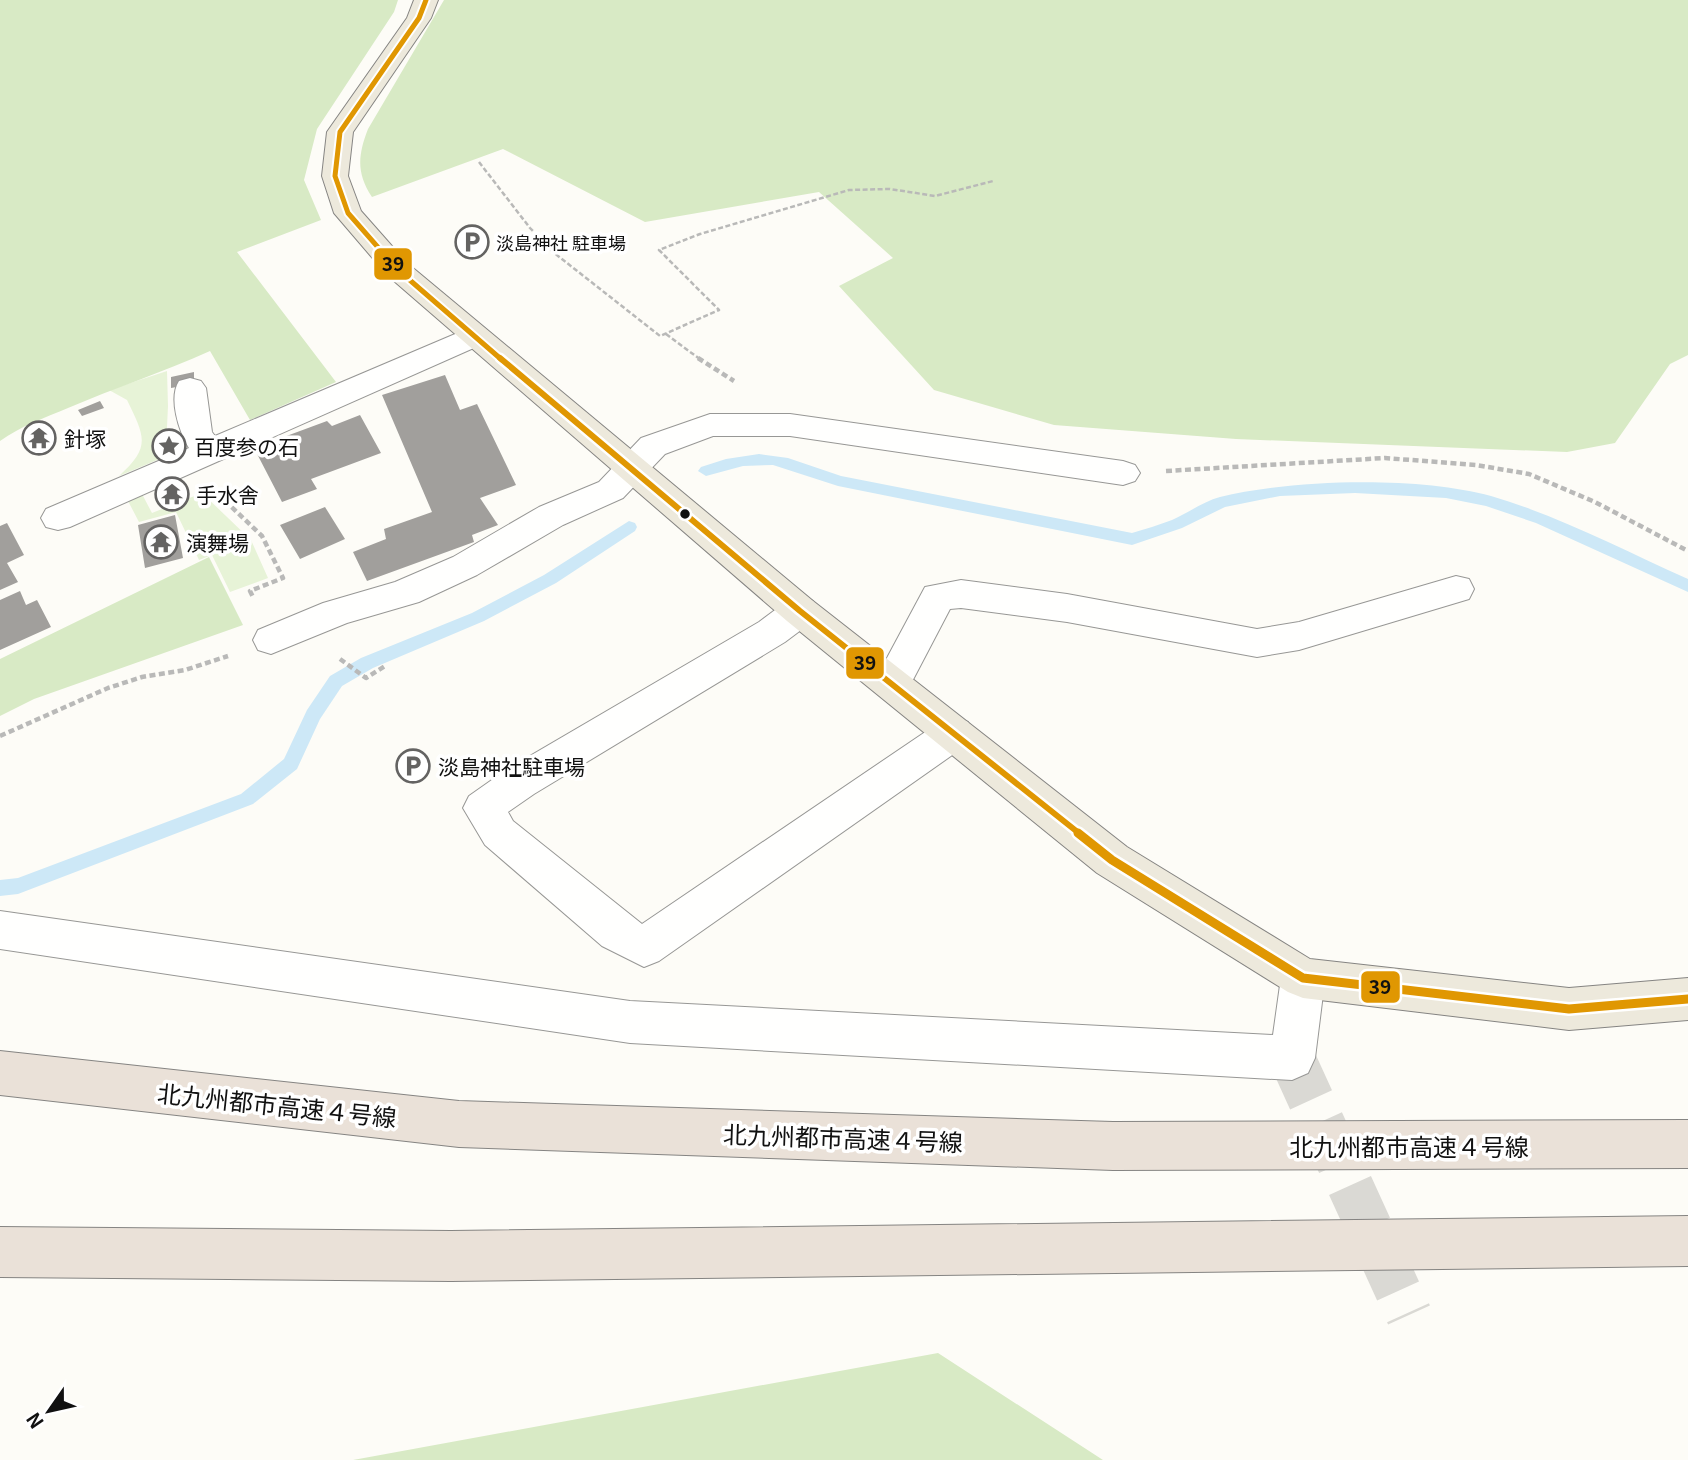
<svg xmlns="http://www.w3.org/2000/svg" width="1688" height="1460" font-family="Georgia,'Noto Sans JP',serif">
<rect width="100%" height="100%" fill="#fdfcf7"/>
<!-- green -->
<path fill="#e7f3d7" d="M 167,371 L 168,406 L 166,448 L 169,455 L 119,476 C 151,447 145,437 127,400 L 109,390 Z
M 202,493 L 251,540 L 268,578 L 230,592 L 212,555 L 199,560 L 176,512 L 139,522 L 128,501 L 142,494 L 152,513 Z"/>
<!-- forest -->
<path fill="#d8eac5" d="M 0,0 L 398,0 L 394,12 L 317,129 L 304,180 L 321,220 L 237,252 L 336,382 L 250,420 L 210,351 C 163,372 115,388 68,408 C 44,418 21,426 0,441 Z
M 444,0 L 1688,0 L 1688,355 L 1670,364 L 1615,443 L 1567,452 L 1236,439 L 1054,425 L 934,390 L 839,286 L 893,258 L 819,192 L 645,222 L 503,149 L 372,197 C 356,173 358,155 368,129 Z
M 209,557 L 243,625 L 34,699 L 0,716 L 0,659 Z
M 938,1353 L 1103,1460 L 353,1460 Z"/>
<g fill="none" stroke-linecap="round" stroke-linejoin="round">
<!-- stream -->
<path fill="#cde8f7" fill-rule="evenodd" d="M 759,454 L 788,458 L 841,476 L 1132,533 C 1145,529 1159,525 1172,520 C 1188,513 1204,501 1220,497 C 1293,479 1419,476 1491,496 C 1559,516 1623,550 1688,579 L 1688,592 L 1536,523 L 1486,506 L 1446,498 L 1355,493 L 1280,496 L 1225,507 L 1182,528 L 1132,545 L 838,486 L 773,465 L 743,466 L 706,476 L 698,471 L 701,467 L 726,459 Z
M 629,521 L 635,523 L 637,527 L 635,531 L 556,583 L 484,621 L 373,668 L 342,686 L 320,719 L 297,769 L 253,804 L 18,894 L 0,896 L 0,880 L 18,878 L 241,794 L 284,759 L 307,710 L 330,676 L 361,658 L 472,613 L 544,575 Z"/>
</g>
<!-- building -->
<path fill="#a19f9c" d="M 194,372 L 194,384 L 171,388 L 171,377 Z
M 445,375 L 460,410 L 477,404 L 516,485 L 480,498 L 498,525 L 472,535 L 474,542 L 367,581 L 353,552 L 386,539 L 384,529 L 432,512 L 382,395 Z
M 100,401 L 104,408 L 82,416 L 78,410 Z
M 360,415 L 381,453 L 311,479 L 317,489 L 282,502 L 254,448 L 327,421 L 332,426 Z
M 175,484 L 185,498 L 167,505 L 159,491 Z
M 325,507 L 345,539 L 300,559 L 280,525 Z
M 175,515 L 183,558 L 145,568 L 138,525 Z
M 7,523 L 24,555 L 7,563 L 18,582 L 0,590 L 0,526 Z
M 20,591 L 26,605 L 37,600 L 51,627 L 0,650 L 0,600 Z"/>
<g fill="none" stroke-linecap="round" stroke-linejoin="round">
<!-- minor-tunnel -->
<path stroke="#dad9d4" stroke-width="46" stroke-dasharray="46 24" stroke-linecap="butt" d="M 1292,1058 L 1409,1315"/>
<defs>
<path id="minor" d="M 474,326 L 485,329 L 489,336 L 485,343 L 70,527 L 58,530 L 46,527 L 41,518 L 46,509 L 189,448 C 179,432 168,398 179,381 L 190,378 L 201,381 L 206,388 L 212,432 L 215,436 Z
M 710,414 L 790,414 L 1123,461 L 1135,465 L 1140,473 L 1135,481 L 1123,485 L 790,436 L 713,436 L 665,454 L 623,498 L 563,525 L 477,575 L 419,602 L 347,623 L 271,654 L 258,650 L 253,640 L 258,630 L 323,603 L 395,582 L 453,557 L 539,507 L 599,482 L 641,438 Z
M 1456,576 L 1469,579 L 1474,589 L 1469,599 L 1299,650 L 1257,657 L 1067,622 L 961,608 L 950,609 L 905,695 L 892,699 L 879,695 L 873,684 L 925,587 L 961,580 L 1067,594 L 1257,629 L 1299,622 Z
M 800,597 L 813,601 L 818,611 L 813,621 L 785,642 L 534,794 L 508,812 L 513,821 L 642,924 L 940,722 L 954,717 L 968,722 L 973,733 L 968,744 L 659,961 L 644,967 L 602,946 L 485,845 L 463,808 L 469,796 L 506,770 L 759,622 L 787,601 Z
M 0,911 L 630,1001 L 1273,1035 L 1281,978 L 1288,964 L 1303,958 L 1318,964 L 1325,978 L 1315,1058 L 1308,1073 L 1292,1080 L 630,1043 L 0,949 Z"/>
<path id="major" d="M 414,0 L 438,0 L 431,18 L 353,132 L 348,176 L 361,211 L 407,263 L 813,601 L 1127,847 L 1310,959 L 1569,988 L 1688,978 L 1688,1020 L 1569,1030 L 1303,998 L 1288,992 L 1097,873 L 787,621 L 387,275 L 334,213 L 322,176 L 327,132 L 407,18 Z"/>
<path id="highway" d="M 0,1051 L 459,1101 L 1113,1122 L 1688,1120 L 1688,1168 L 1113,1170 L 459,1147 L 0,1095 Z
M 1688,1216 L 1688,1266 L 451,1281 L 0,1277 L 0,1227 L 451,1231 Z"/>
</defs>
<!-- minor casing -->
<use href="#minor" stroke="#979795" stroke-width="2"/>
<!-- major casing -->
<use href="#major" stroke="#858482" stroke-width="2"/>
<!-- highway casing -->
<use href="#highway" stroke="#858482" stroke-width="2"/>
<!-- path-far1 -->
<path stroke="#b9b9b8" stroke-width="2.5" stroke-dasharray="5 2.5" stroke-linecap="butt" d="M 479,162 L 530,228 L 553,252 L 660,336 L 719,310 L 659,250 L 700,234 L 849,190 L 890,189 L 935,196 L 993,181
M 666,334 L 701,360"/>
<!-- path -->
<path stroke="#b9b9b8" stroke-width="4.5" stroke-dasharray="6 3.5" stroke-linecap="butt" d="M 698,358 L 734,381
M 1166,471 L 1385,458 L 1476,465 L 1529,474 L 1595,502 L 1688,551
M 218,494 L 262,536 L 283,578 L 250,591 L 253,597
M 340,659 L 366,678 L 385,666
M 0,736 L 108,688 L 142,677 L 185,670 L 228,656"/>
<!-- minor -->
<use href="#minor" fill="#fffffe" fill-rule="evenodd"/>
<!-- major -->
<use href="#major" fill="#ede9dc" fill-rule="evenodd"/>
<!-- highway -->
<use href="#highway" fill="#eae1d8" fill-rule="evenodd"/>
<defs>
<path id="bus-1-far2" d="M 426,0 L 419,18 L 340,132 L 335,176 L 348,213 L 397,269 L 502,360"/>
<path id="bus-1-far1" d="M 500,358 L 800,611 L 1080,834"/>
<path id="bus-1" d="M 1078,833 L 1112,860 L 1303,978 L 1569,1009 L 1688,999"/>
</defs>
<!-- bus-1-far2 casing -->
<use href="#bus-1-far2" stroke="#fff" stroke-width="9"/>
<!-- bus-1-far1 casing -->
<use href="#bus-1-far1" stroke="#fff" stroke-width="11"/>
<!-- bus-1 casing -->
<use href="#bus-1" stroke="#fff" stroke-width="14"/>
<!-- bus-1-far2 -->
<use href="#bus-1-far2" stroke="#e09702" stroke-width="5"/>
<!-- bus-1-far1 -->
<use href="#bus-1-far1" stroke="#e09702" stroke-width="6"/>
<!-- bus-1 -->
<use href="#bus-1" stroke="#e09702" stroke-width="9"/>
</g>
<!-- icons -->
<defs>
<symbol id="parking-ring" viewBox="-11 -11 22 22"><circle r="9.5" fill="#fff" stroke="#646362" stroke-width="1.5"/><path d="M-3.5-5.5H1a3.5 3.5 0 0 1 0 7H-1V5.5H-3.5ZM-1-3.4V-.6H.8a1.4 1.4 0 0 0 0-2.8Z" fill="#646362"/></symbol>
<symbol id="temple-ring" viewBox="-11 -11 22 22"><circle r="9.5" fill="#fff" stroke="#646362" stroke-width="1.5"/><path d="M0-6L5-2H3V0L6.5 2.5H4V6H1.5V3h-3V6H-4V2.5H-6.5L-3 0V-2H-5Z" fill="#646362"/></symbol>
<symbol id="sight-ring" viewBox="-11 -11 22 22"><circle r="9.5" fill="#fff" stroke="#646362" stroke-width="1.5"/><path d="M0-6L1.8-2.2L6-1.7L2.9 1.2L3.7 5.4L0 3.3L-3.7 5.4L-2.9 1.2L-6-1.7L-1.8-2.2Z" fill="#646362"/></symbol>
</defs>
<g fill-rule="evenodd">
<use href="#parking-ring" x="453" y="223" width="38" height="38"/>
<use href="#temple-ring" x="20" y="419" width="38" height="38"/>
<use href="#sight-ring" x="150" y="427" width="38" height="38"/>
<use href="#temple-ring" x="153" y="475" width="38" height="38"/>
<use href="#temple-ring" x="142" y="523" width="38" height="38"/>
<use href="#parking-ring" x="394" y="747" width="38" height="38"/>
</g>
<!-- markers -->
<circle fill="#111" stroke="#fff" stroke-width="2.5" cx="685" cy="514" r="6"/>
<g text-anchor="middle" dominant-baseline="central" stroke-width="7" stroke-linejoin="round" paint-order="stroke">
<!-- far-poi labels -->
<g font-size="18" fill="#111" stroke="#fff" text-anchor="start">
<text x="496" y="242">淡島神社 駐車場</text>
</g>
<!-- poi labels -->
<g font-size="21" fill="#111" stroke="#fff" text-anchor="start">
<text x="64" y="438">針塚</text>
<text x="194" y="446">百度参の石</text>
<text x="196" y="494">手水舎</text>
<text x="186" y="542">演舞場</text>
<text x="438" y="766">淡島神社駐車場</text>
</g>
<!-- near-street labels -->
<g font-size="24" fill="#111" stroke="#fff">
<text transform="translate(277 1104) rotate(6)">北九州都市高速４号線</text>
<text transform="translate(843 1137) rotate(2)">北九州都市高速４号線</text>
<text x="1409" y="1145">北九州都市高速４号線</text>
</g>
</g>
<g stroke="#fff" stroke-width="2.5">
<rect x="373" y="247" width="40" height="34" rx="7" fill="#e09702"/>
<rect x="845" y="646" width="40" height="34" rx="7" fill="#e09702"/>
<rect x="1360" y="970" width="41" height="34" rx="7" fill="#e09702"/>
</g>
<g font-size="19" text-anchor="middle" font-weight="bold" fill="#111">
<text x="393" y="271">39</text>
<text x="865" y="670">39</text>
<text x="1380" y="994">39</text>
</g>
<!-- north arrow -->
<g transform="translate(49 1411) rotate(236)" stroke="#ffffff" stroke-width="5" paint-order="stroke">
<path d="M0-5L12 26L0 18L-12 26Z" fill="#111111"/>
<text y="-10" font-size="19" font-weight="bold" text-anchor="middle" fill="#111111">N</text>
</g>
</svg>
